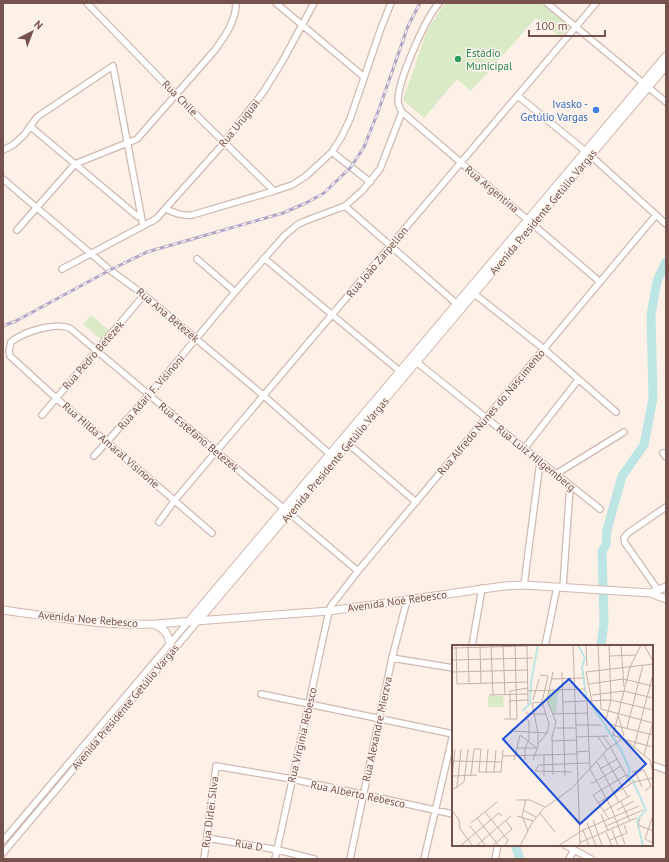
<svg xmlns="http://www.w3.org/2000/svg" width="669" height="862" font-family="'PT Sans',sans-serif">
<rect width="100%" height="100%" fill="#fcf0e7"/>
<!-- green -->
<path fill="#dae9c6" d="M 445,3 L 543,3 L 570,25 L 560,37 L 536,18 L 471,91 L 457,79 L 424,118 L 403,100 L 427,30 Z
M 91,315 L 110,331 L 102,340 L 83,324 Z"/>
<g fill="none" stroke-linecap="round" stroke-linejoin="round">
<!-- river -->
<path stroke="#bce5e4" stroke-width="9" d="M 601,646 L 604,622 L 602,551 L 606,545 L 607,530 L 622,476 L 644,445 L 653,398 L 651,315 L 657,281 L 666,262
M 515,845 L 520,859"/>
<defs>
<path id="minor" d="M 87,3 L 176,95 L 274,191
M 276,3 L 364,77
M 547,3 L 666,102
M 518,96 L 590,155 L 666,224
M 402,112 L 600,282
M 31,127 L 137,216 L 141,217
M 3,150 L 13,145 L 24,135 L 37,117 L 113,66 L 143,226
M 332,152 L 370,182
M 3,179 L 110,270 L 144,295 L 264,396 L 332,456
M 345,206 L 457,304
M 166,209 C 175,213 182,216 192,215 L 274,191 L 292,185 L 306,176 L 332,152 L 342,136 L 350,119 L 381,28 L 391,3
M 17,230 L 75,164 L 137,139 L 215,50 C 225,36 236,21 236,3
M 264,258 L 402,373
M 197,259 L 235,292
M 62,269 L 156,219 L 224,143 L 264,91 L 282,62 L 314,3
M 472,292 L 544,349 L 616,412
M 414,360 L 556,474 L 600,509
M 42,415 L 144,295
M 345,441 L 416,502
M 524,449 L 578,380
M 663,453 L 666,457
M 94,456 L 149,395 L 235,292 L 284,236 L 297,225 L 305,221 L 345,206 L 362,191 L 380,169 L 402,112 C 400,108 398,105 398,101 C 398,80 425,19 439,3
M 556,474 L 624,432
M 159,522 L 175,500 L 596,3
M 212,533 L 56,398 L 10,356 L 9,351 L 11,342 C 23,332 57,321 71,329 L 358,571
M 524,585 L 540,462
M 563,587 L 570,486
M 658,590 L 625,543 L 624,538 L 628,533 L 666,507
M 472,646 L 482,588
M 545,646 L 557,587
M 392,658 L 453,668
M 261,694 L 453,734
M 652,765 L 666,770
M 207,838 L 278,850 L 314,859
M 3,841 L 189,621
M 565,845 L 591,859
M 3,853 L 198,621
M 204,859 L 216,766 L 292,779 L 453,814
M 275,859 L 329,611 L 331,606 L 358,571 L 656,215
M 350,859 L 392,658 L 407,600
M 424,859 L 453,734
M 495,859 L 498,845
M 569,859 L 574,850"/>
<path id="secondary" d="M 650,593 L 666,587
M 3,610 C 54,617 104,626 155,624 L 329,611 L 504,586 L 524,585 L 650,593 L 666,599
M 189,621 L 666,56
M 198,621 L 666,66
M 155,625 C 165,629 168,634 170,644"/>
</defs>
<!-- minor casing -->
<use href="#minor" stroke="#d0b9b0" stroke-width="8"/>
<!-- secondary casing -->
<use href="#secondary" stroke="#d2b8ae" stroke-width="9"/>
<!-- minor -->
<use href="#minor" stroke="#fff" stroke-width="5.5"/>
<!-- secondary -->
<use href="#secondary" stroke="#fff" stroke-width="7"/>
<defs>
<path id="rail" d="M 3,326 L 16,321 L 110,270 L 147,252 L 283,213 L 306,203 L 324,193 L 351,167 L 364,147 L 378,112 L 408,26 L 420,3"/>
</defs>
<!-- rail casing -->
<use href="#rail" stroke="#b1a5c6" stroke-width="3"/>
<!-- rail -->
<use href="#rail" stroke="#fef5ee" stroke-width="1.5" stroke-dasharray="4.5" stroke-linecap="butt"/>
</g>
<!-- markers -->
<circle fill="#2e9e5b" stroke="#fef5ee" stroke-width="1.5" cx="458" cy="59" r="4"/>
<circle fill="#3f7fe0" stroke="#fef5ee" stroke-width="1.5" cx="596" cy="110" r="4"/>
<g text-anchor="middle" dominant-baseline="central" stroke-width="3" stroke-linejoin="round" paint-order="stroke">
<!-- leisure labels -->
<g font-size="11" fill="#27864d" stroke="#fef5ee" text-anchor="start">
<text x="466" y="53">Estádio<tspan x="466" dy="13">Municipal</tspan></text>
</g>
<!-- street labels -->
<g font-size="11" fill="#75534c" stroke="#fef5ee">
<text transform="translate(180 98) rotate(45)">Rua Chile</text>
<text transform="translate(239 123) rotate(-51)">Rua Uruguai</text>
<text transform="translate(492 189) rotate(40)">Rua Argentina</text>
<text transform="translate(543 212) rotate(-50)">Avenida Presidente Getúlio Vargas</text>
<text transform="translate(377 262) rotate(-50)">Rua João Zarpellon</text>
<text transform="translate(168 315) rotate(40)">Rua Ana Betezek</text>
<text transform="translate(93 355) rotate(-49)">Rua Pedro Betezek</text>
<text transform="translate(151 392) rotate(-49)">Rua Adari F. Visinoni</text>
<text transform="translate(491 412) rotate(-50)">Rua Alfredo Nunes do Nascimento</text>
<text transform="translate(199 437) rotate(40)">Rua Estefano Betezek</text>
<text transform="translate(111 445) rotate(41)">Rua Hilda Amaral Visinone</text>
<text transform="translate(536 458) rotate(39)">Rua Luiz Hilgemberg</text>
<text transform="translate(335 460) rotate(-50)">Avenida Presidente Getúlio Vargas</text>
<text transform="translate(397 601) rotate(-8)">Avenida Noé Rebesco</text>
<text transform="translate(88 619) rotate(5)">Avenida Noe Rebesco</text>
<text transform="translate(125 707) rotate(-50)">Avenida Presidente Getúlio Vargas</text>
<text transform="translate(377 729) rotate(-78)">Rua Alexandre Mierzva</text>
<text transform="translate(302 735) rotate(-77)">Rua Virginia Rebesco</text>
<text transform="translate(358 794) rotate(12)">Rua Alberto Rebesco</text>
<text transform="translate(210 812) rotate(-83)">Rua Dirlei Silva</text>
<text transform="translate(249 845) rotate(9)">Rua D</text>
</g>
<!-- shop labels -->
<g font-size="11" fill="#366cbe" stroke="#fef5ee" text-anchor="end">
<text x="588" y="104">Ivasko -<tspan x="588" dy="13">Getúlio Vargas</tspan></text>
</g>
</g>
<!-- overview -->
<g transform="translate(452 645)">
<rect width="201" height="201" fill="#fcf0e7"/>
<path d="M 110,45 L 106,48 L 104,68 L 100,68 L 96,59 L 96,46 ZM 36,51 L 51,51 L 52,62 L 36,62 Z" fill="#dae9c6"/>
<path fill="none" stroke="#bce5e4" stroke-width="2" d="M 126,0 L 133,13 L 130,22 L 134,51 L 169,105 L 178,125 L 176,130 L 181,136 L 194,165 L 185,175 L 191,201M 70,66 L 78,59 L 79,37 L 86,0"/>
<path fill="none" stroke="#c6b1a9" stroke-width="1" d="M 4,0 L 5,39M 16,0 L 17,38M 121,0 L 126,137M 134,0 L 135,21M 146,0 L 149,64 L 201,78M 169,0 L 172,42M 192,0 L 201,16M 28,1 L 29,38M 39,1 L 41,50M 51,1 L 53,50M 75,1 L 76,59M 0,3 L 75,1M 158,11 L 183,10M 0,15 L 81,13M 0,27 L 76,25M 101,27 L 95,55 L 104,77 L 100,92 L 101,130M 110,27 L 113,131M 100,34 L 131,33M 5,39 L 76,37M 137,39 L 171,34 L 201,41M 76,46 L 133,44M 172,46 L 201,53M 37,50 L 76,49M 140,50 L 172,46M 81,55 L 87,34M 57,56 L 76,55M 111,57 L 159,55 L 201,65M 135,57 L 138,124 L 159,162 L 173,199M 140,57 L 134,27 L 201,19M 74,66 L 75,69 L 94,69M 101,69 L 136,68M 166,71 L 161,90 L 169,93M 52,74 L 65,74 L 63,0M 58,74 L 58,46 L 76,43M 154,75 L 159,55 L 157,0M 157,79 L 201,90M 123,80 L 149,80M 104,83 L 123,83M 175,83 L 191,20M 60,86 L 95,88M 151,91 L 159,102M 172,91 L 166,70 L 178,22 L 189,0M 124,92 L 156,91M 146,92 L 155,105M 171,93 L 198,115 L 201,128M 174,95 L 201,102M 100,96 L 125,95M 86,99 L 95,88 L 97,79 L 90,57 L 96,31 L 88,30M 182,102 L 201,29M 65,103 L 84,103M 159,103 L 179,139M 124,107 L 137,106M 151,109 L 176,152M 92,110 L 92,131M 192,110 L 201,77M 51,111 L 125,109M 62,115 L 68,90 L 85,103M 73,115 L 73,103 L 77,95 L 77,77 L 74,72M 81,115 L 86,101 L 86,88 L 80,58 L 90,57M 0,116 L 50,117M 145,117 L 167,157M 148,124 L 165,114M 183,126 L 190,142M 42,127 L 44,105M 120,127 L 83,126 L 87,120 L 137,118M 180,127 L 192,125 L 199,141 L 193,146M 34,128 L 36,104M 19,130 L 22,104 L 29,104 L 27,127 L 49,127 L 51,105M 0,131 L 25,130M 0,132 L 3,104M 126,137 L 128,201M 139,139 L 169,121M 5,143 L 9,104M 0,145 L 12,137 L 16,104M 74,154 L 70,171 L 76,186M 65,155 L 78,155 L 93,162M 169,156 L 178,176M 146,158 L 182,137 L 201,133M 0,165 L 7,175 L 8,184 L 21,201M 71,165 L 84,172M 165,165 L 182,156M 152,166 L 179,150M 33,167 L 56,195 L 53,201M 88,168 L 103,187M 149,169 L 156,186M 65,171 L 81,176M 25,173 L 47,201M 200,173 L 193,194 L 201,198M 157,174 L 141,150 L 174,130M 188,174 L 186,180 L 201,186M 141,175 L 150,200M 19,178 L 45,157M 135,178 L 144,201M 18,181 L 34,201M 154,181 L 191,165M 131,185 L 137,201M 160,185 L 166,201M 154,187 L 160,201M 158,195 L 175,188 L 172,180M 127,198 L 184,173M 8,201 L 47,168 L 50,171M 24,201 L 59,171M 40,201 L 60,184 L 54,176M 68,201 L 80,178 L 91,164 L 119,144 L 155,105 L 171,93M 106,201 L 131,185 L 187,161"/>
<path fill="#1d4ed8" fill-opacity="0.15" stroke="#1d4ed8" stroke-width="2" d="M 117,34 L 194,119 L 128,179 L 51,94 Z"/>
<rect width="201" height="201" fill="none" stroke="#75534c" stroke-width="2"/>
</g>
<!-- border -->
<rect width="669" height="862" fill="none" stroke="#75534c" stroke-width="8"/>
<!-- north arrow -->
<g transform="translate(32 32) rotate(42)" stroke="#fef5ee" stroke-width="3" paint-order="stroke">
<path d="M0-3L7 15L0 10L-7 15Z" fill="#75534c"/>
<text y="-6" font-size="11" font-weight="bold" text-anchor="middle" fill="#75534c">N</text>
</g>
<!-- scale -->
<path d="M529 30v6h76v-6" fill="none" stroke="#75534c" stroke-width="2"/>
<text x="535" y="30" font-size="12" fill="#75534c" stroke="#fef5ee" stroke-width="3" paint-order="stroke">100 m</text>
</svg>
